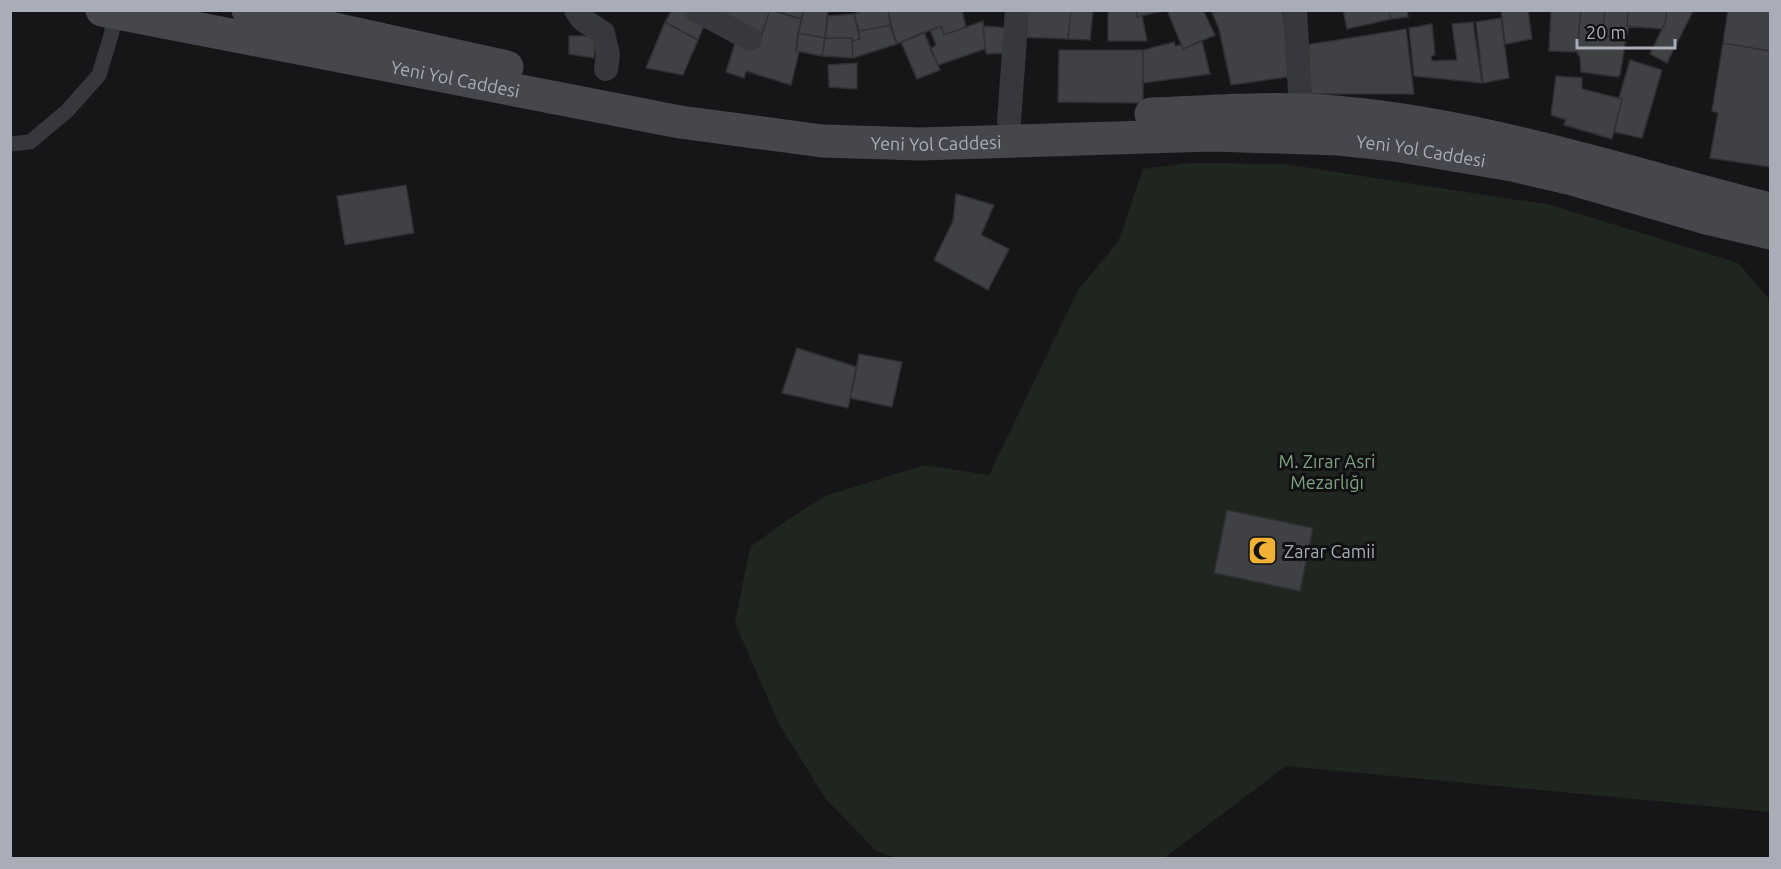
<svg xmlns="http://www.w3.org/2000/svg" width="1781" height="869" font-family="Ubuntu,sans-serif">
<rect width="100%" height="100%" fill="#161618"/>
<!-- green -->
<path fill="#1e261f" d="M 1190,163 L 1284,164 L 1551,205 L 1738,263 L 1770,300 L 1770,812 L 1286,766 L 1164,858 L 896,858 L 876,851 L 826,799 L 780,726 L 735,623 L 750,547 L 786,521 L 825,496 L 924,465 L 989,475 L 1078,290 L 1118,242 L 1143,169 Z"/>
<!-- building -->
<path fill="#404145" stroke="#303034" stroke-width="1.5" d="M 672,10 L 689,10 L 705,23 L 698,40 L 665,22 Z
M 708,10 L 770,10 L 761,37 Z
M 770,10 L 801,19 L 796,51 L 799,52 L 791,85 L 746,71 L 744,78 L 726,72 L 736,40 L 757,46 Z
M 773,10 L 803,10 L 801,19 Z
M 804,10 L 828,10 L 825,38 L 798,33 Z
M 865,10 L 888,10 L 891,25 L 859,31 L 854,14 Z
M 888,10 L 962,10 L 966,27 L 944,35 L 941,26 L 897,44 L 891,28 Z
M 1023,10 L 1071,10 L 1068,39 L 1019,37 Z
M 1071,10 L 1093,10 L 1090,40 L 1068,39 Z
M 1108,10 L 1136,10 L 1137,17 L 1142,16 L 1147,41 L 1108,41 Z
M 1136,10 L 1166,10 L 1137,17 Z
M 1167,10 L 1203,10 L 1215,35 L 1183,49 Z
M 1211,10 L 1282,10 L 1294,76 L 1231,85 L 1219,29 Z
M 1389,10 L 1391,19 L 1347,29 L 1343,10 Z
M 1389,10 L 1407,10 L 1408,17 L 1391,19 Z
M 1501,10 L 1528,10 L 1532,39 L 1505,44 Z
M 1551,10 L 1581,10 L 1577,52 L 1549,51 Z
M 1581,10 L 1605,10 L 1602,35 L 1626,39 L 1620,75 L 1617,77 L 1581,72 L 1580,58 L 1577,52 Z
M 1605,10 L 1628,10 L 1627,26 L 1629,26 L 1626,39 L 1602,35 Z
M 1628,10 L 1667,10 L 1665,23 L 1662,29 L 1627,26 Z
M 1667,10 L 1693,11 L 1667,63 L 1650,54 L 1665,23 Z
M 1728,10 L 1770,10 L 1770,51 L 1723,43 Z
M 854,14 L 860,39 L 852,41 L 852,38 L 825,38 L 828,16 Z
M 1501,18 L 1509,78 L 1483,83 L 1476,22 Z
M 983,21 L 985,49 L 938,65 L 930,49 L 936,45 L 930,30 L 941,26 L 944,35 Z
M 665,22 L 698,40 L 683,75 L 646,68 Z
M 1473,22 L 1482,83 L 1414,76 L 1409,28 L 1432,24 L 1435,55 L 1431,56 L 1432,61 L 1457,60 L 1452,24 Z
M 891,25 L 897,44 L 853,58 L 852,41 L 860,39 L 859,31 Z
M 983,26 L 1010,28 L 1008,53 L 986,54 Z
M 1406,29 L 1414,94 L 1311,94 L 1306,45 Z
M 924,32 L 940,70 L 917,79 L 901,42 Z
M 798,33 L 825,38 L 822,56 L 796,51 Z
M 569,36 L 595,36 L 594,58 L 569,54 Z
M 825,38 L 852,38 L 853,58 L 822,56 Z
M 1202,41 L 1210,74 L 1143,83 L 1143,50 L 1174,42 L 1175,46 L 1181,45 L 1183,49 Z
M 1723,43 L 1770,51 L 1770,167 L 1710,158 L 1718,113 L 1712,111 Z
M 1059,50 L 1143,50 L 1143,103 L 1058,102 Z
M 1630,60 L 1662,70 L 1642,138 L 1614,132 L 1622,99 L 1619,98 Z
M 857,63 L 857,89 L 829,87 L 828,65 Z
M 1556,76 L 1582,78 L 1582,89 L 1622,99 L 1612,139 L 1564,125 L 1566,120 L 1551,115 Z
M 406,185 L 414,233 L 345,245 L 337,196 Z
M 956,194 L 994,205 L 981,235 L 1009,249 L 988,290 L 934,260 L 953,221 Z
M 797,348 L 857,367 L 848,408 L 782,393 Z
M 859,354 L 902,362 L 892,407 L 850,398 Z
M 1227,510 L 1313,528 L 1300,591 L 1214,573 Z"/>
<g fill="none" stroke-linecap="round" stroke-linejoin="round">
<!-- service -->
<path stroke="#37383d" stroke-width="15" d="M 10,144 L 30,142 L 67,111 L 99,75 L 112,32 L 112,12"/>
<!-- pedestrian -->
<path stroke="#37383d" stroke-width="24" d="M 576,10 L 582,19 L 603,33 L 608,55 L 606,69
M 696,10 L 750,39
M 1295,10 L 1301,110
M 1009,121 L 1017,10"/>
<!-- secondary -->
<g stroke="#45474d" stroke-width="33">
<path id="s1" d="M 102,10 L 680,122 L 822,141 L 920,144 L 1212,135 L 1339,139 L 1395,145 L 1512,165 L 1572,179 L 1706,218 L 1770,233"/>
<path d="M 248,10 L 507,67"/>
<path d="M 1151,114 C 1208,112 1266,107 1323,111 C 1477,122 1622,172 1770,209"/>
</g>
</g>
<!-- icons -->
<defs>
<symbol id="mosque-square" viewBox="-11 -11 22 22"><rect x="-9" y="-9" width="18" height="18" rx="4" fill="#f2b134" stroke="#111113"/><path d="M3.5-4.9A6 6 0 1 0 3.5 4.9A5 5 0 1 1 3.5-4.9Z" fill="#111"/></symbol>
</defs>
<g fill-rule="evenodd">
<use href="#mosque-square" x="1246" y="534" width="33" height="33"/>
</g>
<g text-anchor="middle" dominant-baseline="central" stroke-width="6" stroke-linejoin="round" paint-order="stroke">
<!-- street labels -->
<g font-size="18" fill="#a8adb8" stroke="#111113">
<text stroke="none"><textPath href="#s1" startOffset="360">Yeni Yol Caddesi</textPath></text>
<text stroke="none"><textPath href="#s1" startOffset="846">Yeni Yol Caddesi</textPath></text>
<text stroke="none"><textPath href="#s1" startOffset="1332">Yeni Yol Caddesi</textPath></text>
</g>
<!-- park labels -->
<g font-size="18" fill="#7fa381" stroke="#111113">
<text x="1327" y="461">M. Zırar Asri<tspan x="1327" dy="21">Mezarlığı</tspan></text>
</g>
<!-- poi labels -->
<g font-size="18" fill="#a8adb8" stroke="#111113" text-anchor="start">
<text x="1284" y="551">Zarar Camii</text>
</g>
</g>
<!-- border -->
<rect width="1781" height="869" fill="none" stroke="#a8adb8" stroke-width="24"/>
<!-- scale -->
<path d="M1577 39v9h98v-9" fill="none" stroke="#a8adb8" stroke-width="3"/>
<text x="1586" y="39" font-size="18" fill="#a8adb8" stroke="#111113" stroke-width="4.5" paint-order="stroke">20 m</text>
</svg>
